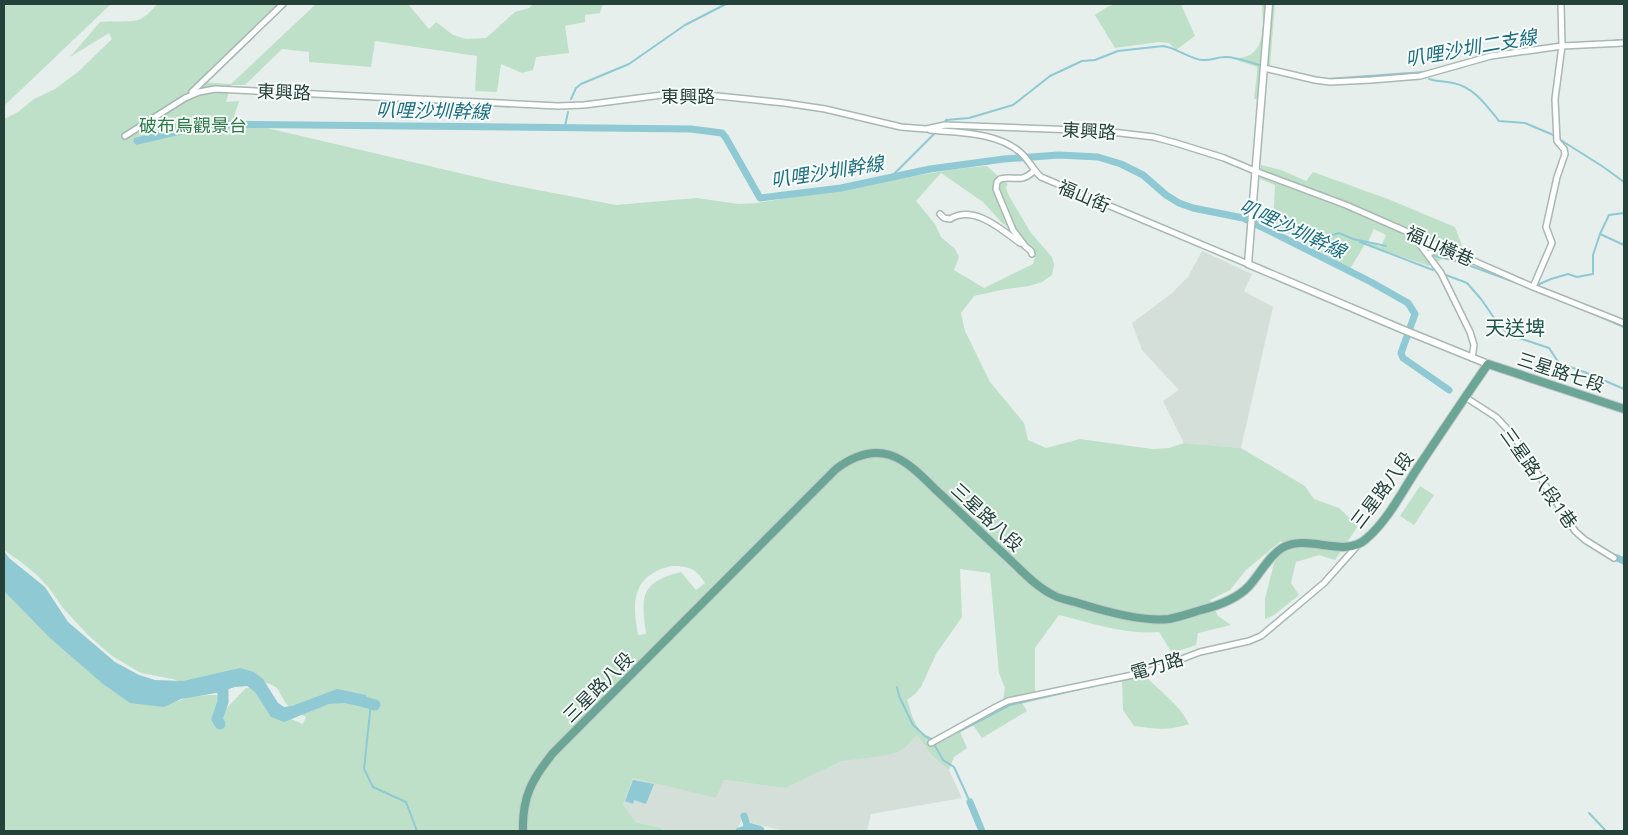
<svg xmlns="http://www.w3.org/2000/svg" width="1628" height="835" font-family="'Titillium Web','Noto Sans TC',sans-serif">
<rect width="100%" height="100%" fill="#e6efeb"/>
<!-- built -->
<path fill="#d4dfda" d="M 1202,251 L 1252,274 L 1244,291 L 1273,307 L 1241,448 L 1184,443 L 1163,401 L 1179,390 L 1142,350 L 1132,323 L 1171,294 L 1188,277 Z
M 917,735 L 932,756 L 949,770 L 962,798 L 871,814 L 867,831 L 784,831 L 748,822 L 747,817 L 742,818 L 737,831 L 664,831 L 661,828 L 636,822 L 623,804 L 633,778 L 716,797 L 723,780 L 786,788 L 842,761 L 906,747 Z"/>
<!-- green -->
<path fill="#bfe0c8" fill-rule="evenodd" d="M 4,4 L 111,4 L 4,106 Z
M 157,4 L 285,4 L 200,82 L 231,84 L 316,4 L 408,4 L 429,29 L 436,22 L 453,35 L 466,39 L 486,38 L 515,12 L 529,8 L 533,4 L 603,4 L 600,13 L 585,15 L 585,22 L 565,26 L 569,53 L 536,57 L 533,70 L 522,73 L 501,64 L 497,92 L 475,91 L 477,56 L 375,41 L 371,67 L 309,62 L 309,52 L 282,49 L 245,85 L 231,85 L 226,102 L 239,101 L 233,120 L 502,183 L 616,205 L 697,198 L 738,204 L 757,203 L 955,169 L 987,166 C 994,172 1000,179 1008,184 L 1006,188 L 1009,196 L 1031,233 L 1052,257 L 1054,265 L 1052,275 L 1042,282 L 1029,286 L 1006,289 L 974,296 L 961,313 L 965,331 L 990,382 L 1024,423 L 1028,440 L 1046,448 L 1080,439 L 1152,449 L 1169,448 L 1184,443 L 1241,448 L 1305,486 L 1314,499 L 1339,508 L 1358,526 L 1335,560 L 1319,555 L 1296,562 L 1291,583 L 1299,595 L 1274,615 L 1265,619 L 1265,599 L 1274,563 L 1286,547 L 1281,541 L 1246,570 L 1230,590 L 1210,600 L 1218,616 L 1231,625 L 1198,633 L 1196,645 L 1172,653 L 1159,632 C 1125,635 1092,623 1059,615 L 1035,648 L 1035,700 L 1022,703 L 1027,711 L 982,738 L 973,725 L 960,732 L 967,748 L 954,757 L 949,770 L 932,756 L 917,735 L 906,747 L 898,752 L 883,756 L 842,761 L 786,788 L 724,780 L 716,798 L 633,778 L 623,804 L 636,822 L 661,828 L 664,831 L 4,831 L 4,589 L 165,705 L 192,696 L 210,695 L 228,695 L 218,717 L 246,688 L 255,688 L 289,718 L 303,724 L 306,717 L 291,709 L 285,702 L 277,688 L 270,684 L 250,679 L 189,685 L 173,679 L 141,673 L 112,656 L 88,635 L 63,608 L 49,588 L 38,576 L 21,562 L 4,550 L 4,119 L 18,112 L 34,99 L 55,89 L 78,72 L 112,39 L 109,33 L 70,57 L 100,22 C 108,21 134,22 138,20 C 146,17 152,10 157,4 ZM 941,173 L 983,202 L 1001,222 L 1029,244 L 1036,255 L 1033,264 L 984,288 L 954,270 L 959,257 L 955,249 L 941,237 L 935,224 L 916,201 ZM 671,566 C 689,566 695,568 705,583 L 696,590 L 681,572 C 640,582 641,596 646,634 L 638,635 C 632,601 632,576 671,566 ZM 960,569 L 990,573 L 999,673 L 1005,688 L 1003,699 L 933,738 C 916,735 912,714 907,700 L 915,694 L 921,687 L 936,654 L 962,617 Z
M 1116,4 L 1181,4 L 1195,36 L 1176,50 L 1169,43 L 1159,42 L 1115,48 L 1095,15 L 1107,7 Z
M 1262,4 L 1275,4 L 1270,65 L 1269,72 L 1267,72 L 1264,99 L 1254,99 L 1257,73 L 1257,67 L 1231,58 C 1255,60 1262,46 1263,24 C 1263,17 1262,11 1262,4 Z
M 1261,165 L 1281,170 L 1306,181 L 1313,172 L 1388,199 L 1455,227 L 1463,248 L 1429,266 L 1365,244 L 1350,269 L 1273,225 L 1275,185 L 1260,179 ZM 1374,229 L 1386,235 L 1381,247 L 1368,242 Z
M 1420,486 L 1434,495 L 1414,525 L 1400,516 Z
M 1145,676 C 1161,692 1179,704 1189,724 C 1167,731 1156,729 1134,726 L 1123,710 L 1122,681 Z"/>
<!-- water -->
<path fill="#8ec9d4" d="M 4,551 L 9,558 L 45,587 L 68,622 L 115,662 L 139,675 L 155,680 L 183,681 L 240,668 L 254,672 L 263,679 L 278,703 L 284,707 L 292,706 L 337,689 L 366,695 L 367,708 L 345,703 L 329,704 L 284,722 L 271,717 L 255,692 L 247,686 L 235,687 L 216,693 L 181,699 L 164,707 L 130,703 L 103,684 L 50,638 L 4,591 Z
M 633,780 L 654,784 L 646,804 L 634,800 L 633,804 L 625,801 Z"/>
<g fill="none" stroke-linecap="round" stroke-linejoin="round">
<!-- stream -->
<path stroke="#8ec9d4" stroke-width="2" d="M 1605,42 L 1619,40 L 1623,41
M 1460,62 L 1499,52 L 1526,49
M 1327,79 L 1424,72
M 1429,79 C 1438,82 1445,81 1453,83 C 1474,87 1486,105 1499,121 L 1525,123 L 1551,134 L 1602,166 L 1624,182
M 571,99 L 576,88 L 581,84 L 629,64 L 685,25 L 726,4
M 944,123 L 946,120 L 969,118 L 1013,105 L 1050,76 L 1082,61 L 1095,60 L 1118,51 L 1163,46 C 1174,47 1193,60 1202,60 C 1210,61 1218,57 1225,57 C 1238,57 1251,63 1263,66
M 565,126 L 568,112
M 890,178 L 936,132
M 1259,226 L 1270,225 L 1320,239 L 1339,233 L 1353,239 L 1386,246
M 1600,234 L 1609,215 L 1624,213
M 1360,242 L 1433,270
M 1435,256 L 1460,262 L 1525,286
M 1446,275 L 1467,283 L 1481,299 L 1499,325 L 1510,335 L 1549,348 L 1559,363 L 1587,373 L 1624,389
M 1535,286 L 1551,279 L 1568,274 L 1577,277 L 1593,274 L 1593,255 L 1600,234 L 1624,245
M 1580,308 L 1624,327
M 1102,684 L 1133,678
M 897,687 L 899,696 L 913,725 L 925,736 L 931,739 L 943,760 L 954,767 L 970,802
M 371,703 L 364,769 L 373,787 L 406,802 L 417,831
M 958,732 L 1010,705 L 1080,689
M 1589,813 L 1606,831"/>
<!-- canal -->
<path stroke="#8ec9d4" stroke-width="7" d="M 137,141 L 211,124 L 691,129 L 722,133 L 726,138 L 760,198 L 841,188 L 930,169 L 1004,159 L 1059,155 L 1098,157 L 1121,164 L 1143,175 L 1166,195 L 1179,203 L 1193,208 L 1243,218 L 1268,230 L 1371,282 L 1408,303 L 1415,314 L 1401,353 L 1403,358 L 1449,390
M 1617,558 L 1624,561
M 970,802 L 982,831
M 744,816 L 748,828
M 739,831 L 748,828"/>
<!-- river -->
<path stroke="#8ec9d4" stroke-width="11" d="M 352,698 L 375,705
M 220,724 L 217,719 L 223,702 L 223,685
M 748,828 L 759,831"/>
<defs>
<path id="minor" d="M 1264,68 L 1315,80 L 1330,82 L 1371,80 L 1420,76 L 1491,56 L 1562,46 L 1624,43
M 192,92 L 283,4
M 930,130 C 959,133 998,132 1021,153 C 1029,160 1033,170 1041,177 L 1248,264
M 125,136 L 185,98 L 199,92 L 215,89 L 558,106 L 584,105 L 662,95 L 698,94 L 785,103 L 825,109 L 901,127 L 926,129 L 945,125 L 1103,131 L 1154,137 L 1176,143 L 1224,158 L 1255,171 L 1346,205 L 1533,287 L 1624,323
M 940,214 L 944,218 L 950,219 C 974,204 1002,230 1020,243
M 1412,234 L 1441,273 L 1470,332 L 1474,345 L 1472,358
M 1032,254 L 1031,251 L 1025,246 L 1013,230 L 996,189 L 997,182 L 1000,179 C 1015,175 1020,184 1034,171
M 1428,255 L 1434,250 L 1441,247
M 1533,287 L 1552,243 L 1546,227 L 1557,177 L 1565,154 L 1564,149 L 1557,141 L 1555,99 L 1562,46 L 1561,4
M 1465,397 L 1496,417 L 1512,434 L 1575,531 L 1585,540 L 1614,558
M 931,743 L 996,707 L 1008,701 L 1147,672 L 1200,652 L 1249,641 L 1261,636 L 1324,583 L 1357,546"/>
<path id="tertiary" d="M 1269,4 L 1248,264 L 1404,330 L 1488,364"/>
<path id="primary" d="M 523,831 C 522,797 532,779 553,753 L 836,469 C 852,457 870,449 890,455 C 908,461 923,477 936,490 C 960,512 983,535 1006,556 C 1021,570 1036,587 1055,596 C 1061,599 1068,600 1075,602 C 1100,610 1143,622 1169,619 C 1179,617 1191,613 1201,610 C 1217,606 1238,598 1249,586 C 1260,574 1268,557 1282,548 C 1308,533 1344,559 1366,539 C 1387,521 1401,494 1415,472 C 1439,436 1463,400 1488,364 L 1624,409"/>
</defs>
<!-- minor casing -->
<use href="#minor" stroke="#a8b8b2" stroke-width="8"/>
<!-- tertiary casing -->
<use href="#tertiary" stroke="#a8b8b2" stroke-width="9"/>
<!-- primary casing -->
<use href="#primary" stroke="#c2cac8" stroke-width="10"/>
<!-- minor -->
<use href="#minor" stroke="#fff" stroke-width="5"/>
<!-- tertiary -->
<use href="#tertiary" stroke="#fff" stroke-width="6"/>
<!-- primary -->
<use href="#primary" stroke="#6aa596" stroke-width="8"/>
</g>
<g text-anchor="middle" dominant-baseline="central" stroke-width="4" stroke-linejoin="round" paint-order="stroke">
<!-- street labels -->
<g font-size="18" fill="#24423a" stroke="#f7fbf9">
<text transform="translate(284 92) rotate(2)">東興路</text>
<text x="688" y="96">東興路</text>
<text transform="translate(1089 131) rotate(3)">東興路</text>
<text transform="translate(1084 196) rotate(23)">福山街</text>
<text transform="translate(1440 246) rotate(24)">福山橫巷</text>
<text transform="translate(1561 372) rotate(18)">三星路七段</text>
<text transform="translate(1539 478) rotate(55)">三星路八段1巷</text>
<text transform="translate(1382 490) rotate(-53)">三星路八段</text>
<text transform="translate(987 517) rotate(43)">三星路八段</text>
<text transform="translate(1157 666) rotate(-17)">電力路</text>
<text transform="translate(598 687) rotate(-45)">三星路八段</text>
</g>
<!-- park labels -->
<g font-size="18" fill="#2d7a4b" stroke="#f7fbf9">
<text x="193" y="125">破布烏觀景台</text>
</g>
<!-- water labels -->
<g font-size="19" font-style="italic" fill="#1c6f80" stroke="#f7fbf9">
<text transform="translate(1471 47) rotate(-10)">叭哩沙圳二支線</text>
<text transform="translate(433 110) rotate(1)">叭哩沙圳幹線</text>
<text transform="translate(827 171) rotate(-9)">叭哩沙圳幹線</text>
<text transform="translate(1293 228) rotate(25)">叭哩沙圳幹線</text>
</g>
<!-- quarter labels -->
<g font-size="20" fill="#1f5548" stroke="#f7fbf9">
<text x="1515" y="327">天送埤</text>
</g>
</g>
<!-- border -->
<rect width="1628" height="835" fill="none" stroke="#24423a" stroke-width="10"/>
</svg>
